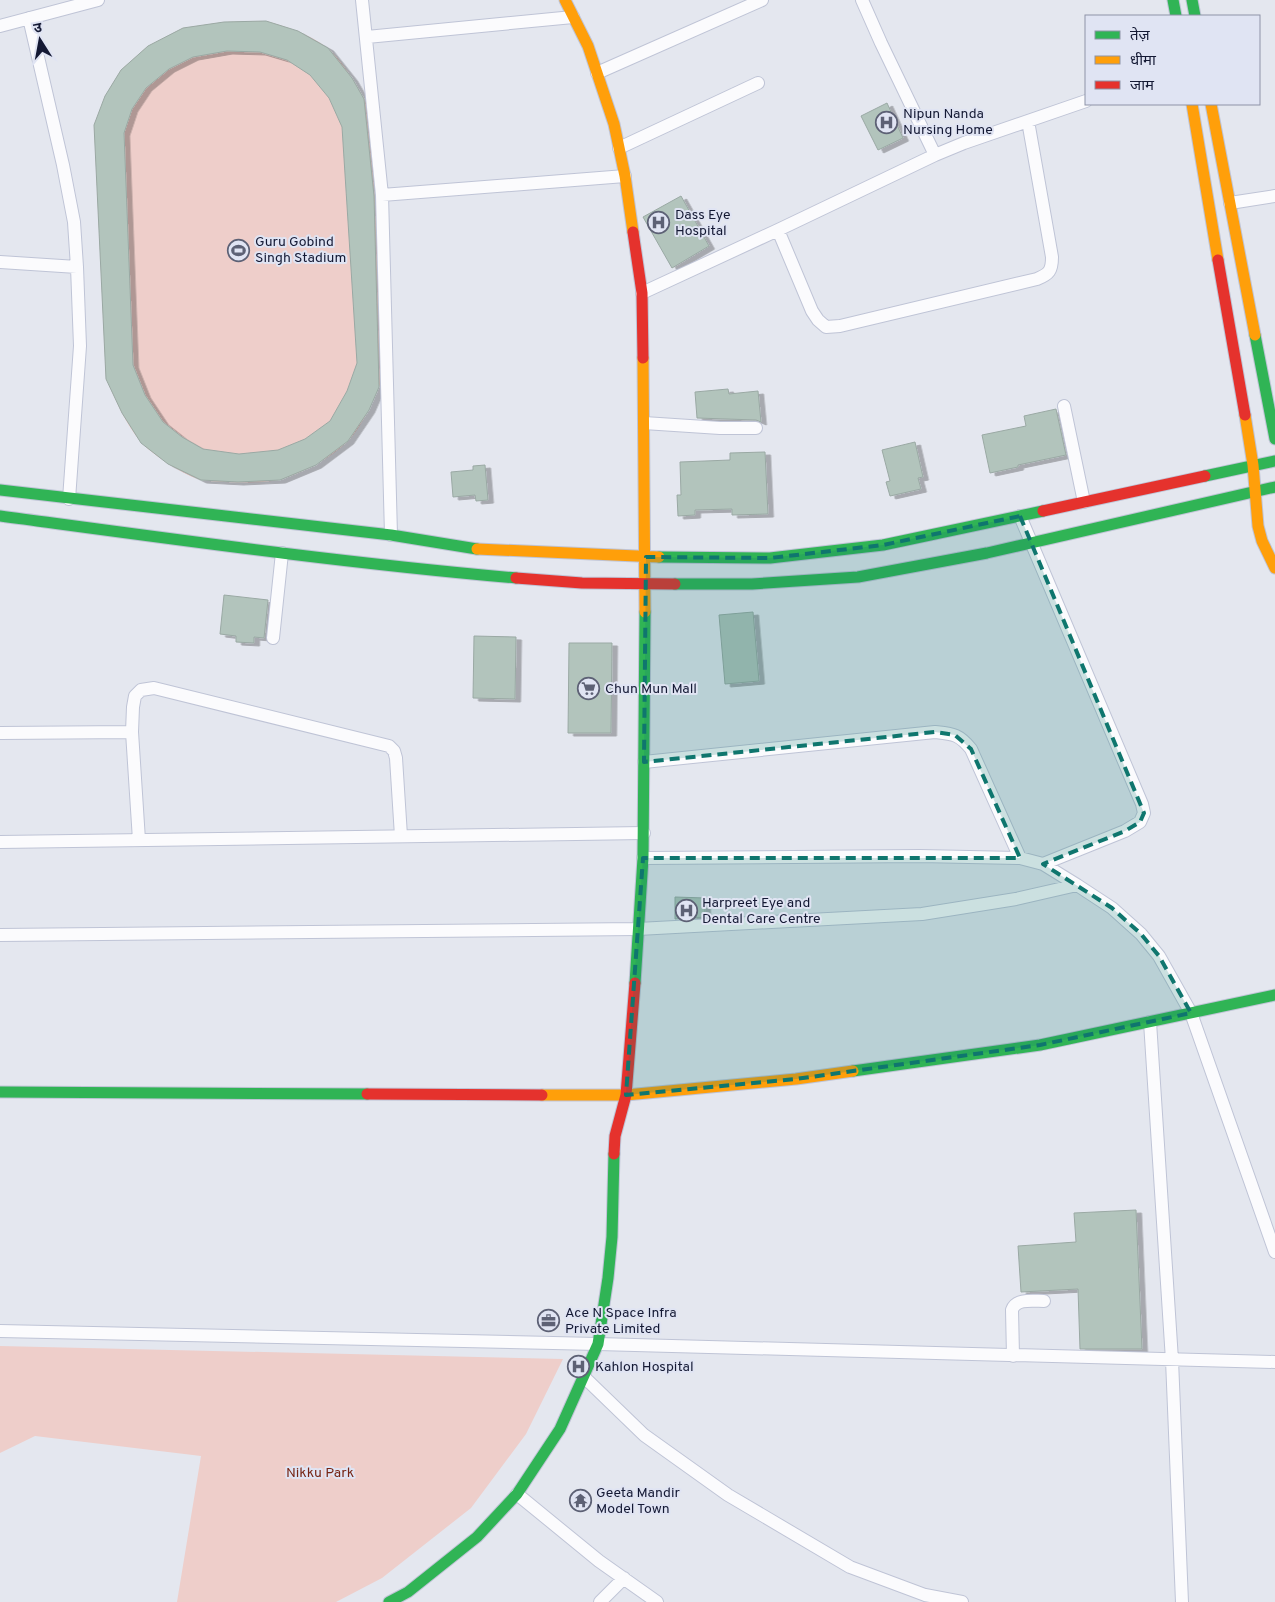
<svg xmlns="http://www.w3.org/2000/svg" width="1275" height="1602" font-family="Overpass,'Noto Sans Devanagari',sans-serif">
<defs>
<filter id="shadow"><feDropShadow dx="5.5" dy="3" stdDeviation="0" flood-color="#0004"/></filter>
</defs>
<rect width="100%" height="100%" fill="#e4e7ef"/>
<!-- green -->
<path fill="#eececa" d="M 266,21 C 287,27 310,34 327,48 C 344,61 359,90 370,109 L 384,374 C 376,395 363,426 348,441 C 331,458 304,472 282,479 C 267,484 218,483 202,480 C 186,477 151,454 141,442 C 125,424 116,400 106,379 L 94,125 L 105,96 L 121,70 L 148,46 L 183,28 L 224,22 Z
M 0,1346 L 563,1359 L 526,1434 L 471,1508 L 382,1578 L 336,1602 L 177,1602 L 201,1456 L 35,1436 L 0,1453 Z"/>
<!-- building -->
<path fill="#b2c4bc" stroke="#9aa9a4" fill-rule="evenodd" filter="url(#shadow)" d="M 266,21 L 298,31 L 328,48 L 352,78 L 364,99 L 374,196 L 379,387 L 369,410 L 348,441 L 316,465 L 280,480 L 238,482 L 201,480 L 168,464 L 141,443 L 122,413 L 106,379 L 94,125 L 105,96 L 121,70 L 148,46 L 183,28 L 224,22 ZM 227,51 L 260,52 L 287,60 L 310,75 L 329,98 L 342,127 L 357,363 L 347,391 L 330,421 L 305,439 L 278,450 L 239,454 L 203,449 L 182,437 L 163,422 L 145,395 L 133,365 L 124,133 L 132,109 L 146,88 L 169,69 L 193,57 Z
M 887,103 L 903,138 L 878,150 L 861,116 Z
M 681,196 L 709,246 L 672,268 L 643,217 Z
M 728,389 L 729,394 L 758,391 L 761,422 L 756,420 L 697,418 L 695,392 Z
M 1056,409 L 1066,455 L 1018,465 L 1018,467 L 990,473 L 982,435 L 1026,426 L 1024,416 Z
M 915,442 L 923,477 L 918,478 L 921,489 L 890,496 L 886,482 L 890,481 L 882,450 Z
M 765,452 L 768,514 L 732,515 L 732,509 L 695,510 L 695,515 L 678,516 L 677,495 L 681,495 L 680,462 L 730,460 L 730,453 Z
M 485,465 L 488,500 L 476,501 L 475,495 L 453,497 L 451,472 L 473,470 L 473,466 Z
M 224,595 L 268,600 L 264,638 L 254,637 L 254,643 L 236,642 L 236,636 L 220,634 Z
M 753,612 L 759,681 L 725,684 L 719,615 Z
M 474,636 L 516,637 L 515,699 L 473,698 Z
M 569,643 L 612,643 L 611,733 L 568,733 Z
M 675,897 L 705,898 L 705,917 L 675,919 Z
M 1136,1210 L 1142,1349 L 1080,1349 L 1078,1289 L 1021,1292 L 1018,1246 L 1076,1242 L 1074,1213 Z"/>
<g fill="none" stroke-linecap="round" stroke-linejoin="round">
<defs>
<path id="street" d="M 362,0 L 382,195 L 391,535
M 862,0 L 881,43 L 935,155
M 29,18 L 63,165 L 74,222 L 77,267 L 80,346 L 69,499
M 0,26 L 98,0
M 367,37 L 573,17
M 597,73 L 762,0
M 619,148 L 758,83
M 382,195 L 625,176
M 1230,203 L 1275,196
M 778,230 L 812,311 L 818,320 L 826,327 L 840,326 L 1037,279 C 1049,274 1052,271 1052,257 L 1028,121
M 0,262 L 77,267
M 642,293 L 778,230 L 935,155 L 964,143 L 1086,101
M 1064,406 L 1084,502
M 644,423 L 720,428 L 756,428
M 1020,516 L 1142,804 L 1144,813 L 1140,822 L 1125,831 L 1043,864
M 273,638 L 282,553
M 0,733 L 132,732
M 644,762 L 935,732 C 953,734 959,734 971,749 L 1020,858
M 139,840 L 132,732 L 133,707 L 135,696 L 141,690 L 154,688 L 389,746 L 394,751 L 396,758 L 401,836
M 0,842 L 644,833
M 643,858 L 920,856 L 1020,858 L 1043,864 L 1077,885 L 1112,908 L 1141,934 L 1159,956 L 1191,1013 L 1275,1252
M 0,935 L 638,929 L 922,914 L 1016,899 L 1077,885
M 1150,1022 L 1172,1360 L 1182,1602
M 0,1331 L 598,1344 L 1275,1362
M 1013,1356 L 1012,1310 C 1016,1298 1033,1301 1044,1301
M 584,1377 L 644,1435 L 728,1495 L 850,1567 L 925,1595 L 962,1602
M 517,1494 L 599,1561 L 657,1602
M 600,1602 L 624,1578"/>
<path id="fast" d="M 1173,0 L 1176,16
M 1192,0 L 1195,16
M 1255,335 L 1275,439
M 1205,476 L 1275,461
M 0,490 L 391,535 L 477,549
M 0,516 C 172,539 343,563 516,578
M 659,557 L 770,558 L 883,545 L 1043,511
M 675,584 L 752,584 L 858,577 L 987,553 L 1275,487
M 635,983 L 643,858 L 645,612
M 853,1071 L 1040,1045 L 1275,995
M 0,1092 L 367,1094
M 389,1602 L 408,1592 L 477,1537 L 517,1494 L 560,1429 L 598,1344 L 608,1278 L 612,1237 L 614,1154"/>
<path id="slow" d="M 565,0 L 588,46 L 614,124 L 625,176 L 633,232
M 1192,104 L 1218,260
M 1211,104 L 1255,335
M 643,358 L 645,612
M 1245,415 L 1253,465 L 1258,526 L 1262,541 L 1275,568
M 477,549 L 659,557
M 542,1095 L 626,1095 L 796,1079 L 853,1071"/>
<path id="jam" d="M 633,232 L 642,293 L 643,358
M 1218,260 L 1245,415
M 1043,511 L 1205,476
M 516,578 L 582,583 L 675,584
M 367,1094 L 542,1095
M 614,1154 L 615,1136 L 626,1095 L 635,983"/>
</defs>
<!-- street casing -->
<use href="#street" stroke="#bfc4d6" stroke-width="14"/>
<!-- fast casing -->
<use href="#fast" stroke="#bfc4d6" stroke-width="13"/>
<!-- slow casing -->
<use href="#slow" stroke="#bfc4d6" stroke-width="13"/>
<!-- jam casing -->
<use href="#jam" stroke="#bfc4d6" stroke-width="13"/>
<!-- street -->
<use href="#street" stroke="#fbfbfd" stroke-width="12"/>
<!-- fast -->
<use href="#fast" stroke="#30b455" stroke-width="11"/>
<!-- slow -->
<use href="#slow" stroke="#ff9f0a" stroke-width="11"/>
<!-- jam -->
<use href="#jam" stroke="#e5322d" stroke-width="11"/>
</g>
<!-- marked area -->
<path fill="#0f766e" fill-opacity="0.2" stroke="#0f766e" stroke-width="4" stroke-dasharray="10 6" stroke-linejoin="round" d="M 1020,516 L 1144,813 L 1140,822 L 1125,831 L 1043,864 L 1112,908 L 1141,934 L 1159,956 L 1191,1013 L 1040,1045 L 796,1079 L 626,1095 L 643,858 L 1020,858 L 971,749 L 955,735 L 935,732 L 644,762 L 646,557 L 770,558 L 883,545 Z"/>
<!-- icons -->
<defs>
<symbol id="hospital-ring" viewBox="-11 -11 22 22"><circle r="9.5" fill="#e0e4f3" stroke="#5d6175" stroke-width="1.5"/><path d="M-5-5h3v3.5h4V-5h3V5h-3V1.5h-4V5h-3Z" fill="#5d6175"/></symbol>
<symbol id="stadium-ring" viewBox="-11 -11 22 22"><circle r="9.5" fill="#e0e4f3" stroke="#5d6175" stroke-width="1.5"/><path d="M0-5a6.5 5 0 1 0 0 10a6.5 5 0 1 0 0-10ZM-3.5-1.8h7v3.6h-7Z" fill="#5d6175"/></symbol>
<symbol id="supermarket-ring" viewBox="-11 -11 22 22"><circle r="9.5" fill="#e0e4f3" stroke="#5d6175" stroke-width="1.5"/><path d="M-6-5.5h2.5l.6 2H6L4.5 2H-2.5L-4.4-4H-6ZM-1.5 3.2a1.3 1.3 0 1 0 .1 0ZM3 3.2a1.3 1.3 0 1 0 .1 0Z" fill="#5d6175"/></symbol>
<symbol id="office-ring" viewBox="-11 -11 22 22"><circle r="9.5" fill="#e0e4f3" stroke="#5d6175" stroke-width="1.5"/><path d="M-6-3h4V-5.5h4V-3h4V5H-6ZM-1-4.5V-3h2v-1.5ZM-6 0V1H6V0Z" fill="#5d6175"/></symbol>
<symbol id="temple-ring" viewBox="-11 -11 22 22"><circle r="9.5" fill="#e0e4f3" stroke="#5d6175" stroke-width="1.5"/><path d="M0-6L5-2H3V0L6.5 2.5H4V6H1.5V3h-3V6H-4V2.5H-6.5L-3 0V-2H-5Z" fill="#5d6175"/></symbol>
</defs>
<g fill-rule="evenodd">
<use href="#hospital-ring" x="874" y="110" width="25" height="25"/>
<use href="#hospital-ring" x="646" y="210" width="25" height="25"/>
<use href="#stadium-ring" x="226" y="238" width="25" height="25"/>
<use href="#supermarket-ring" x="576" y="676" width="25" height="25"/>
<use href="#hospital-ring" x="674" y="898" width="25" height="25"/>
<use href="#office-ring" x="536" y="1308" width="25" height="25"/>
<use href="#hospital-ring" x="566" y="1354" width="25" height="25"/>
<use href="#temple-ring" x="568" y="1488" width="25" height="25"/>
</g>
<g text-anchor="middle" dominant-baseline="central" stroke-width="4" stroke-linejoin="round" paint-order="stroke">
<!-- poi labels -->
<g font-size="14" fill="#141934" stroke="#e0e4f3" text-anchor="start">
<text x="903" y="114">Nipun Nanda<tspan x="903" dy="16">Nursing Home</tspan></text>
<text x="675" y="215">Dass Eye<tspan x="675" dy="16">Hospital</tspan></text>
<text x="255" y="242">Guru Gobind<tspan x="255" dy="16">Singh Stadium</tspan></text>
<text x="605" y="689">Chun Mun Mall</text>
<text x="702" y="903">Harpreet Eye and<tspan x="702" dy="16">Dental Care Centre</tspan></text>
<text x="565" y="1313">Ace N Space Infra<tspan x="565" dy="16">Private Limited</tspan></text>
<text x="595" y="1367">Kahlon Hospital</text>
<text x="596" y="1493">Geeta Mandir<tspan x="596" dy="16">Model Town</tspan></text>
</g>
<!-- park labels -->
<g font-size="14" fill="#772514" stroke="#e0e4f3">
<text x="320" y="1473">Nikku Park</text>
</g>
</g>
<!-- legend -->
<rect x="1085" y="15" width="175" height="90" fill="#e0e4f3" stroke="#8e93a7"/>
<rect x="1095" y="31" width="25" height="8" fill="#30b455" stroke="#8e93a7"/>
<text x="1130" y="40" font-size="15" fill="#141934">तेज़</text>
<rect x="1095" y="56" width="25" height="8" fill="#ff9f0a" stroke="#8e93a7"/>
<text x="1130" y="65" font-size="15" fill="#141934">धीमा</text>
<rect x="1095" y="81" width="25" height="8" fill="#e5322d" stroke="#8e93a7"/>
<text x="1130" y="90" font-size="15" fill="#141934">जाम</text>
<!-- north arrow -->
<g transform="translate(40 40) rotate(349)" stroke="#e0e4f3" stroke-width="4" paint-order="stroke">
<path d="M0-4L9 19L0 12L-9 19Z" fill="#141934"/>
<text y="-8" font-size="14" font-weight="bold" text-anchor="middle" fill="#141934">उ</text>
</g>
</svg>
